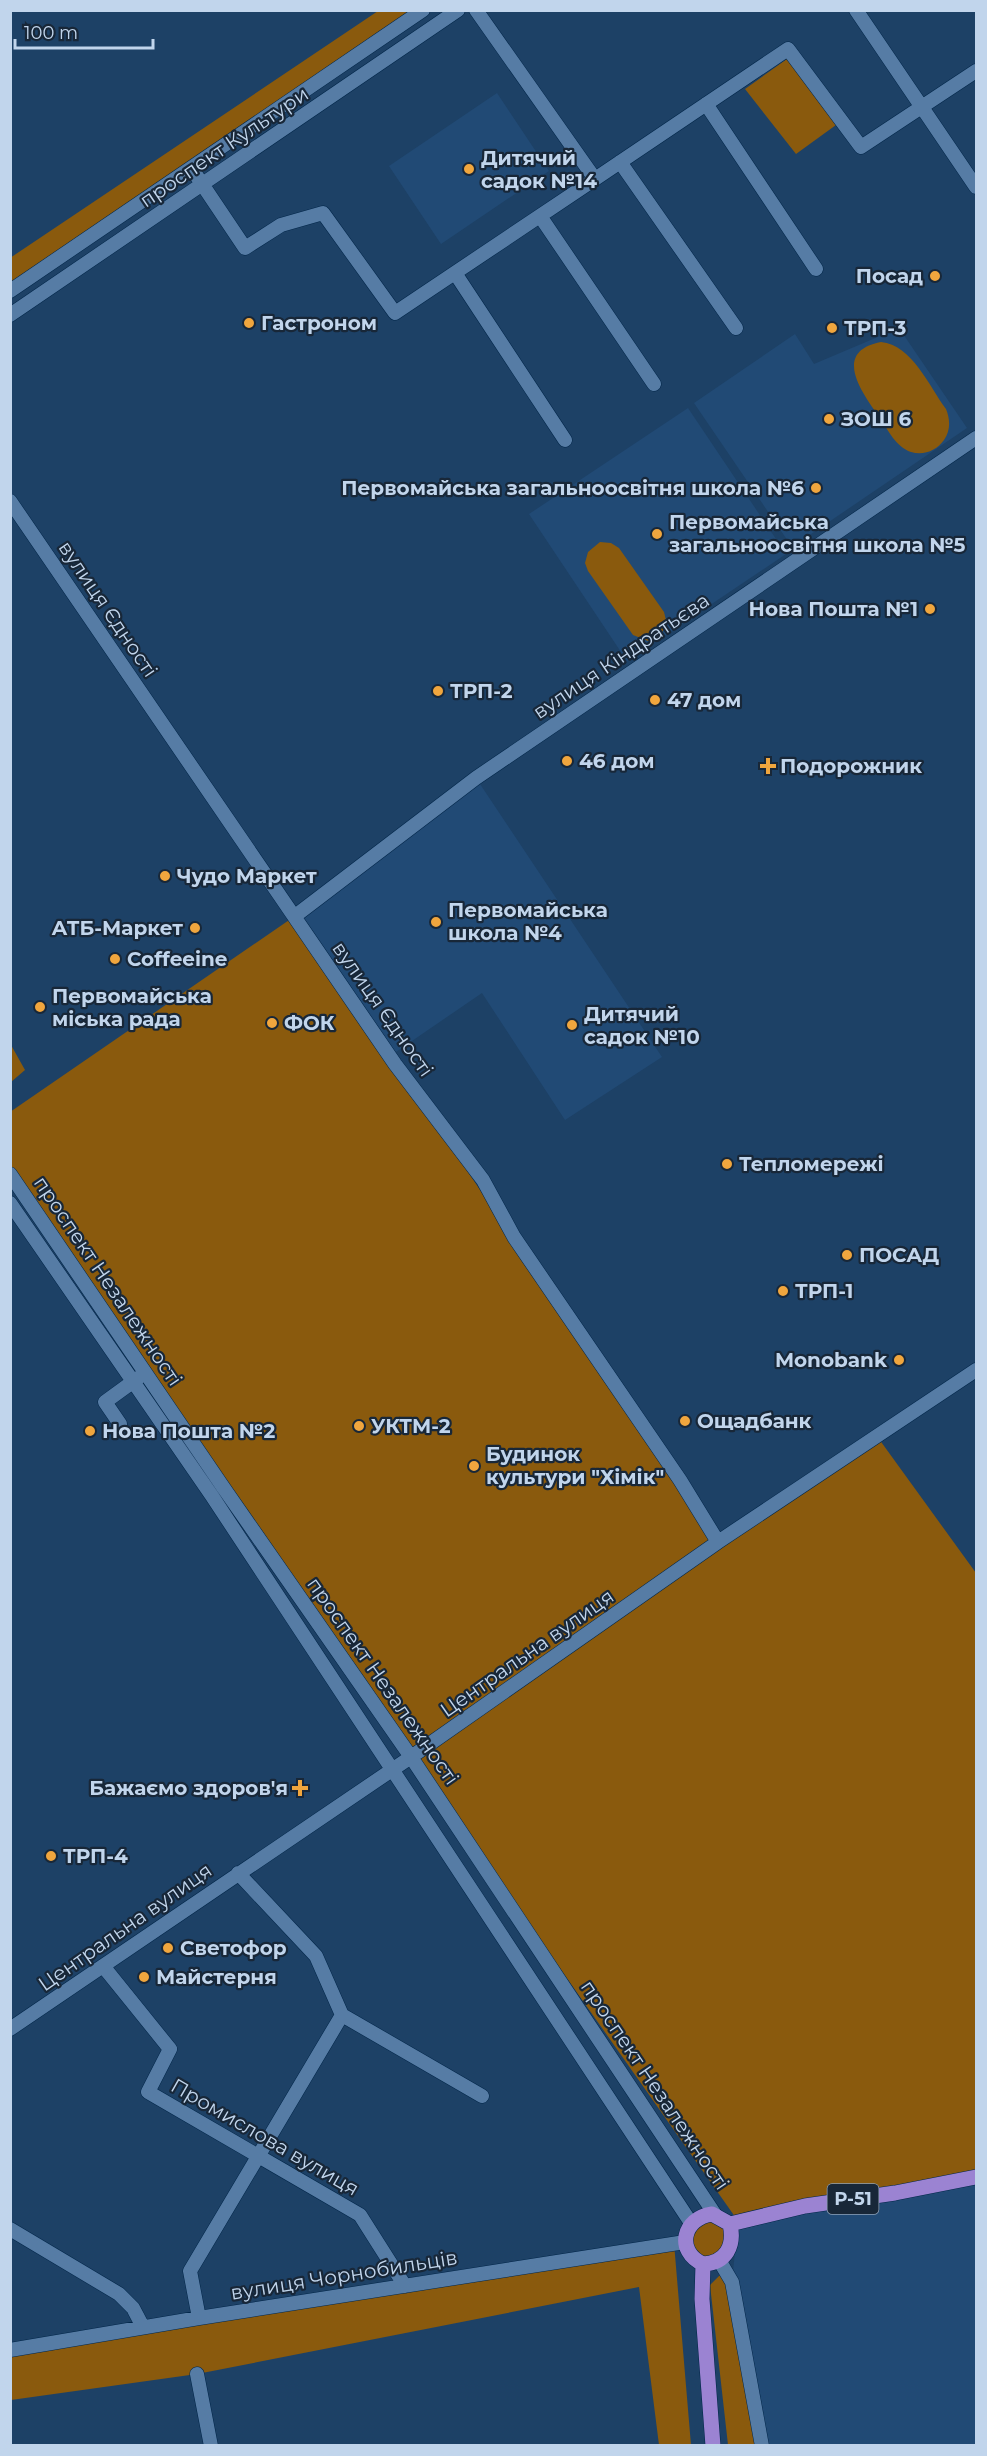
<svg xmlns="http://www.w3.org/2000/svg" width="987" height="2456" font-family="Montserrat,sans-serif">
<rect width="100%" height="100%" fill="#1d4166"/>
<!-- built -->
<path fill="#214a75" d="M 497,93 L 549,171 L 441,244 L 389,166 Z
M 899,328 L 967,428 L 792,547 L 694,403 L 795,334 L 814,364 Z
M 688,408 L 786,554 L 627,661 L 529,514 Z
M 476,778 L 662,1057 L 565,1120 L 482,993 L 390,1056 L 295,916 Z
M 976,2177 L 976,2445 L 762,2445 L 732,2282 L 738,2221 Z"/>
<!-- green -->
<path fill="#8a5a0d" d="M 378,11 L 423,11 L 11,291 L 10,258 Z
M 787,59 L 836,125 L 796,154 L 745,89 Z
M 881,342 C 912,345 929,386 946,409 C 950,419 951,430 944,440 C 937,450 924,456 911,452 C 896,447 888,430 880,418 C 864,395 830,352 881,342 Z
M 600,542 L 611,543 L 619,548 L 664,612 L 667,624 L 659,637 L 648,641 L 633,635 L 588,571 L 585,563 L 588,552 Z
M 295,916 L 718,1542 L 879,1439 L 976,1573 L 976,2177 L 738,2221 L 411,1757 L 11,1173 L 10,1112 Z
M 11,1045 L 25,1070 L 11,1082 L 10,1082 Z
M 724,2218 L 732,2243 L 703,2264 L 685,2233 L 689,2225 Z
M 674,2243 L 691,2445 L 659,2445 L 639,2287 L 197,2374 L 11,2400 L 10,2350 Z
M 725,2270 L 762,2445 L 728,2445 L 710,2285 Z"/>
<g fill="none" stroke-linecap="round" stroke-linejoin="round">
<defs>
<path id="minor" d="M 856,10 L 976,187
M 706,104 L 816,269
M 620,162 L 736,328
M 192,169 L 245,248 L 281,225 L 323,213 L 395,313 L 595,179 L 476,10
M 595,179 L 788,49 L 861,147 L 976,71
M 540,216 L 654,384
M 455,273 L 565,440
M 10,291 L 423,10
M 10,315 L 458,10
M 10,501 L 395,1064 L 483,1180 L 514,1237 L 680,1480 L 718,1542
M 295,916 L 476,778 L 976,438
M 10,1174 L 223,1487 L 411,1757 L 716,2216
M 10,1203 L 212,1496 L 691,2223
M 120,1424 L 105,1402 L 138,1378
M 238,1873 L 316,1956 L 342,2015 L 482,2096
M 103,1966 L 170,2049 L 148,2092 L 360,2215 L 405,2286
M 10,2029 L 411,1757 L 718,1542 L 976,1370
M 10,2229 L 119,2294 L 133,2308 L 143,2327
M 719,2260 L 732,2282 L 762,2446
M 199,2318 L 190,2271 L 342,2015
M 10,2350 L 199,2318 L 685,2242
M 197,2374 L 211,2446"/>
<path id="major" d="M 730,2224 L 805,2206 L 895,2193 L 976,2177
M 703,2264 L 702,2299 L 713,2446
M 703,2264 C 675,2251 683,2218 712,2214 L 730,2224
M 703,2264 C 726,2263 735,2246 730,2224"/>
</defs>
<!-- minor casing -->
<use href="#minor" stroke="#022649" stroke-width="15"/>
<!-- major casing -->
<use href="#major" stroke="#022649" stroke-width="16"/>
<!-- minor -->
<use href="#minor" stroke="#567ca5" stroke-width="14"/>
<!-- major -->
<use href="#major" stroke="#9b83d2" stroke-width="15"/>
</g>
<!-- markers -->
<g fill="#f0a63e" stroke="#182738" stroke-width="2">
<circle cx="469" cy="169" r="6"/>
<circle cx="935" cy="276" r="6"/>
<circle cx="249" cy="323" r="6"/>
<circle cx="832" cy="328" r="6"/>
<circle cx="829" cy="419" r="6"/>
<circle cx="816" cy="488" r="6"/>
<circle cx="657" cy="534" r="6"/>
<circle cx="930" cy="609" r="6"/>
<circle cx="438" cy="691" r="6"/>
<circle cx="655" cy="700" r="6"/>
<circle cx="567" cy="761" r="6"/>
<path d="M765 757h6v6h6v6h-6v6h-6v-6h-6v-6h6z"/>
<circle cx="165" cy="876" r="6"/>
<circle cx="436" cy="922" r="6"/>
<circle cx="195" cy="928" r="6"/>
<circle cx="115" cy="959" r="6"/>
<circle cx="40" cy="1007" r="6"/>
<circle cx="272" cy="1023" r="6"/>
<circle cx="572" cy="1025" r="6"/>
<circle cx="727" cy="1164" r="6"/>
<circle cx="847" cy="1255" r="6"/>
<circle cx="783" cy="1291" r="6"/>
<circle cx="899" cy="1360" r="6"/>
<circle cx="685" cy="1421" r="6"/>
<circle cx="359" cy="1426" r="6"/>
<circle cx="90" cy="1431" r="6"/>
<circle cx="474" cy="1466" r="6"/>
<path d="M297 1779h6v6h6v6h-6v6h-6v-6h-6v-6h6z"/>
<circle cx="51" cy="1856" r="6"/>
<circle cx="168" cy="1948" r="6"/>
<circle cx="144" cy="1977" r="6"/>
</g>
<g text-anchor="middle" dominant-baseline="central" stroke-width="4.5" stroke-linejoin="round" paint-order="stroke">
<!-- shield labels -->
<rect fill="#182738" stroke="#8ea1b6" stroke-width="1.5" x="827.5" y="2184" width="51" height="30" rx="4.5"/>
<g font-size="18" font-weight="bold" fill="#c1d5ec">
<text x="853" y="2199">Р-51</text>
</g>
<!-- street labels -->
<g font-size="20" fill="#c1d5ec" stroke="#182738">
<text transform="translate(224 147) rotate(-34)">проспект Культури</text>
<text transform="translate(108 609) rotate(56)">вулиця Єдності</text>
<text transform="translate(621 656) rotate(-34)">вулиця Кіндратьєва</text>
<text transform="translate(383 1009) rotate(55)">вулиця Єдності</text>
<text transform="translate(108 1281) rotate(56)">проспект Незалежності</text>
<text transform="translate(527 1653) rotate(-35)">Центральна вулиця</text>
<text transform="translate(383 1681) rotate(55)">проспект Незалежності</text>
<text transform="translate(125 1927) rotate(-35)">Центральна вулиця</text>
<text transform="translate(655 2085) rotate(56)">проспект Незалежності</text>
<text transform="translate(265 2137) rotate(30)">Промислова вулиця</text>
<text transform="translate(344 2275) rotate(-9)">вулиця Чорнобильців</text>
</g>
<!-- poi labels -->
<g font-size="20" font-weight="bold" fill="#c1d5ec" stroke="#182738" text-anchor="start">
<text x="481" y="158">Дитячий<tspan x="481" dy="23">садок №14</tspan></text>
<text x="923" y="276" text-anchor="end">Посад</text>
<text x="261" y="323">Гастроном</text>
<text x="844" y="328">ТРП-3</text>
<text x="841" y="419">ЗОШ 6</text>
<text x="804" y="488" text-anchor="end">Первомайська загальноосвітня школа №6</text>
<text x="669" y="522">Первомайська<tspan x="669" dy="23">загальноосвітня школа №5</tspan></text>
<text x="918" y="609" text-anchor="end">Нова Пошта №1</text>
<text x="450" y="691">ТРП-2</text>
<text x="667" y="700">47 дом</text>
<text x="579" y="761">46 дом</text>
<text x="780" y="766">Подорожник</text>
<text x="177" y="876">Чудо Маркет</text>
<text x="448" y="910">Первомайська<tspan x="448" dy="23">школа №4</tspan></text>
<text x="183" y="928" text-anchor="end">АТБ-Маркет</text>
<text x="127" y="959">Coffeeine</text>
<text x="52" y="996">Первомайська<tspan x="52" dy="23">мiська рада</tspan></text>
<text x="584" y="1014">Дитячий<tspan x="584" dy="23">садок №10</tspan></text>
<text x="284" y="1023">ФОК</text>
<text x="739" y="1164">Тепломережі</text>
<text x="859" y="1255">ПОСАД</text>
<text x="795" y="1291">ТРП-1</text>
<text x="887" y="1360" text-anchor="end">Monobank</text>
<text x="697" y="1421">Ощадбанк</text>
<text x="371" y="1426">УКТМ-2</text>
<text x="102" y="1431">Нова Пошта №2</text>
<text x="486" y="1454">Будинок<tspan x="486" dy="23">культури "Хімік"</tspan></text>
<text x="288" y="1788" text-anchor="end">Бажаємо здоров'я</text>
<text x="63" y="1856">ТРП-4</text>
<text x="180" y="1948">Светофор</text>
<text x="156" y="1977">Майстерня</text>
</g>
</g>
<!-- border -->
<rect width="987" height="2456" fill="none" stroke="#c1d5ec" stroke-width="24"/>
<!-- scale -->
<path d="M15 39v9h138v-9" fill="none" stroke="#c1d5ec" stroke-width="3"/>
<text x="24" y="39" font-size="18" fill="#c1d5ec" stroke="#182738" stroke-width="4.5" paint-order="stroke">100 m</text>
</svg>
